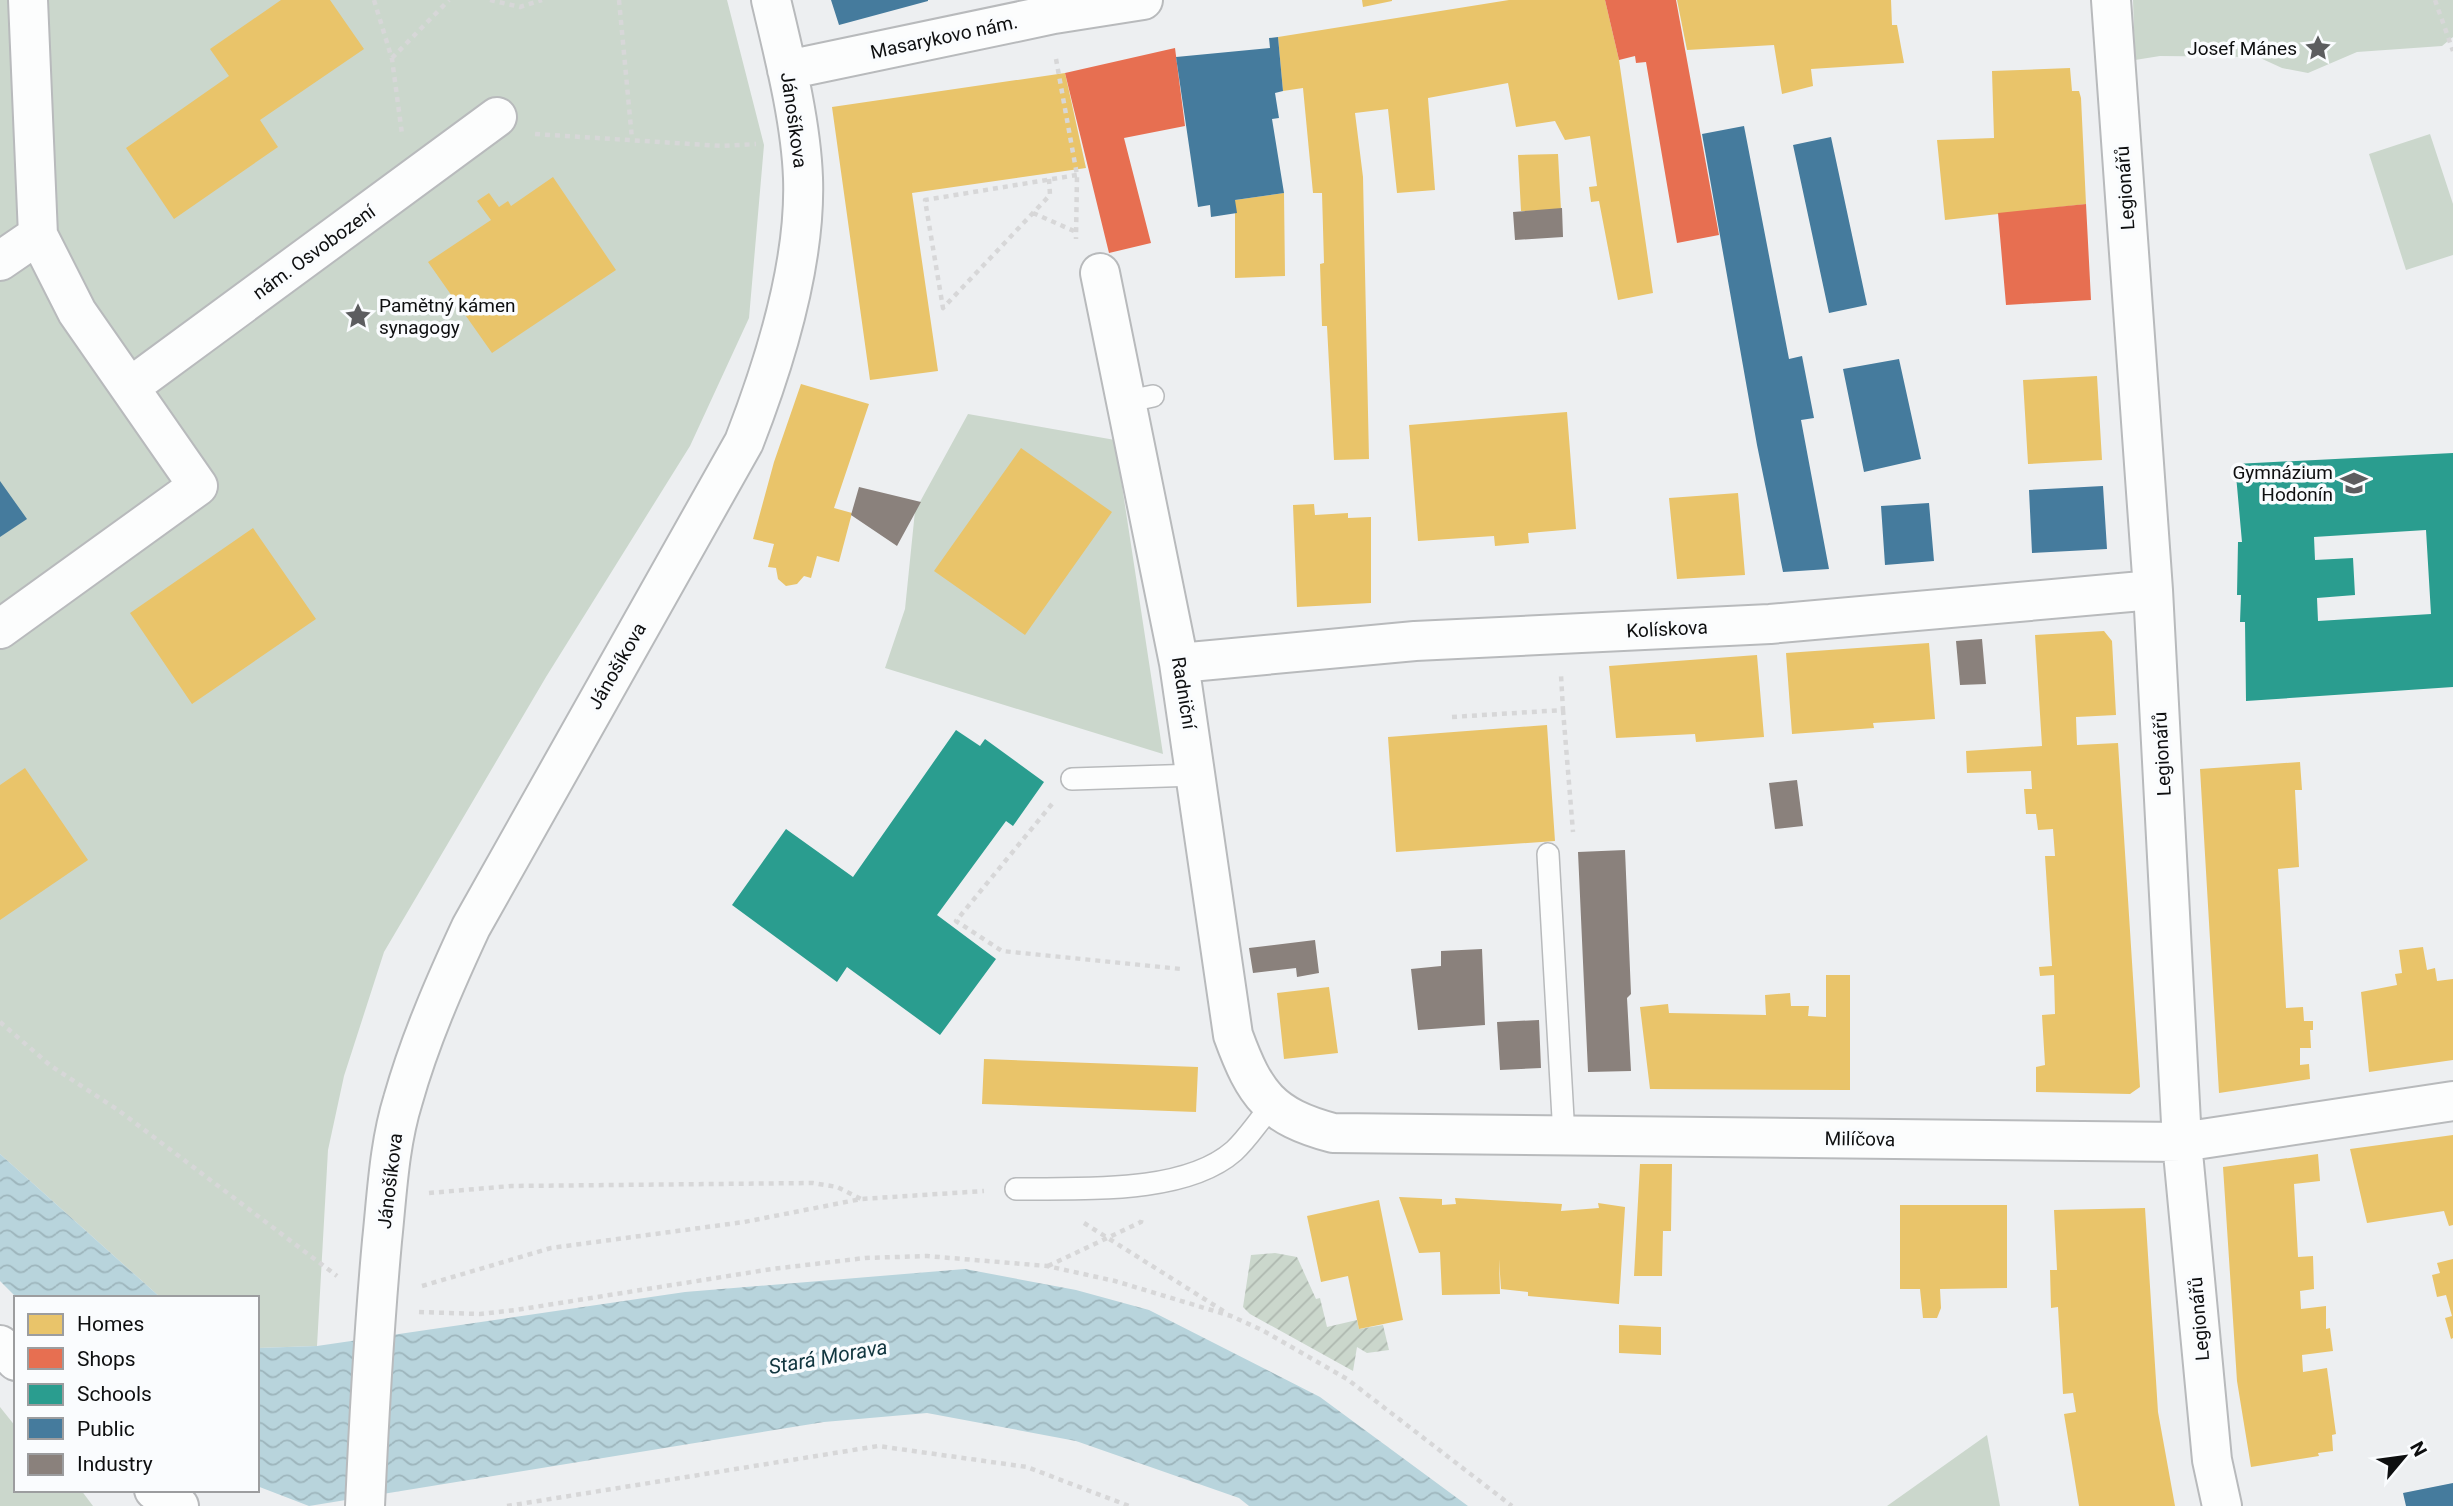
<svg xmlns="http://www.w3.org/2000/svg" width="2453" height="1506" font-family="Roboto,sans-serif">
<defs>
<pattern id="garden-furrows" width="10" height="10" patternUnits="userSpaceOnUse" patternTransform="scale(1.75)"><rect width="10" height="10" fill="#cbd7cc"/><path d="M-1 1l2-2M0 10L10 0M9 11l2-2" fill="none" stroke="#adb7ae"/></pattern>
<pattern id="water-waves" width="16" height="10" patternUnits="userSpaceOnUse" patternTransform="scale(1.75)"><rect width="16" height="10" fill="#b8d4dc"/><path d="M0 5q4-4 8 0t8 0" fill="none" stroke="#9db5bc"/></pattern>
</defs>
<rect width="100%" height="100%" fill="#edeff1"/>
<!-- green -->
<path fill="#cbd7cc" d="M 0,0 L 727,0 L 764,145 L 749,318 L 690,446 L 546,677 L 384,952 L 344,1076 L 328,1150 L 317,1346 L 257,1348 L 257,1298 L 161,1298 L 0,1154 Z
M 2133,0 L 2453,0 L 2453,37 L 2442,46 L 2357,52 L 2308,73 L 2282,68 L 2258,57 L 2160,56 L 2135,60 Z
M 2430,134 L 2453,204 L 2453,255 L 2406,270 L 2369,154 Z
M 968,414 L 1115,440 L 1163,754 L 885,668 L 905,609 L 915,511 Z
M 0,1407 L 16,1427 L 16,1490 L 81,1490 L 93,1506 L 0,1506 Z
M 1987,1435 L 2000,1506 L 1887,1506 Z"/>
<!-- garden -->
<path fill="url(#garden-furrows)" d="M 1275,1253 L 1297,1257 L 1316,1299 L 1320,1298 L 1327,1327 L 1357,1320 L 1359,1329 L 1383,1325 L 1389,1350 L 1367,1353 L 1357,1347 L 1353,1371 L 1250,1314 L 1243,1307 L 1251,1255 Z"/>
<!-- water -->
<path fill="url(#water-waves)" d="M 0,1154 L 161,1298 L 17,1298 L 0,1281 Z
M 965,1269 L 1076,1290 L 1149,1310 L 1320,1397 L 1468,1506 L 1249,1506 L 1239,1498 L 1076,1441 L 927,1413 L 824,1422 L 309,1506 L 257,1486 L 257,1348 L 317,1346 L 685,1292 Z"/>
<!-- homes -->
<path fill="#e9c46a" d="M 281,0 L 330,0 L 364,49 L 260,120 L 278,147 L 174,219 L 126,148 L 229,76 L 210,49 Z
M 1362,0 L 1392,0 L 1392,1 L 1363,7 Z
M 1509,0 L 1605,0 L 1619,60 L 1653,293 L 1618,300 L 1599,201 L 1591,202 L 1589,187 L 1597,186 L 1590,136 L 1565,140 L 1555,121 L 1516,127 L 1508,83 L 1428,98 L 1435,190 L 1397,193 L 1388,109 L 1355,113 L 1363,177 L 1369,459 L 1334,460 L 1327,326 L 1322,326 L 1320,264 L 1324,263 L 1322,193 L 1313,193 L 1303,88 L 1283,91 L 1278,37 Z
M 1677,0 L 1891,0 L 1892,25 L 1897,25 L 1904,63 L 1811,69 L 1813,86 L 1782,94 L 1774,45 L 1687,50 Z
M 2070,68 L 2072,91 L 2079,91 L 2081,98 L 2086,204 L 1945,220 L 1937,140 L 1994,138 L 1992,71 Z
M 1065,73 L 1086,168 L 912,193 L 938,371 L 870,380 L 832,107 Z
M 1558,154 L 1561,210 L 1521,211 L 1518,155 Z
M 553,177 L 616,270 L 492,353 L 428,262 L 491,220 L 477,201 L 489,193 L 499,207 L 508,201 L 511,206 Z
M 1284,193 L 1285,276 L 1235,278 L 1235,200 Z
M 2097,376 L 2102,460 L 2028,464 L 2023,380 Z
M 801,384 L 869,404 L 834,508 L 852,513 L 839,562 L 817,556 L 811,578 L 804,576 L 797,584 L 786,586 L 778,579 L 776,568 L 768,567 L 774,544 L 753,539 L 774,462 Z
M 1567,412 L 1576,529 L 1528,533 L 1529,543 L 1495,546 L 1494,536 L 1418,541 L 1409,425 Z
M 1021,448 L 1112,512 L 1025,635 L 934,571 Z
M 1738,493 L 1745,575 L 1677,579 L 1669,498 Z
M 1314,504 L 1315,515 L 1348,513 L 1348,518 L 1371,517 L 1371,603 L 1297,607 L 1293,505 Z
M 253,528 L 316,619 L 192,704 L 130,613 Z
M 2104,631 L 2112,641 L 2116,715 L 2076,717 L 2077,745 L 2118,743 L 2140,1087 L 2130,1094 L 2036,1092 L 2036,1067 L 2045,1065 L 2042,1015 L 2055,1014 L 2054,975 L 2040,976 L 2039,967 L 2052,966 L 2045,856 L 2055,856 L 2053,829 L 2038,830 L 2036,814 L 2026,814 L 2024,789 L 2032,789 L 2031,771 L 1967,773 L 1966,751 L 2042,746 L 2035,635 Z
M 1929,643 L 1935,719 L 1873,723 L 1874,728 L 1792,734 L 1786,653 Z
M 1757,655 L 1764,737 L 1696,742 L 1695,734 L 1616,738 L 1609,666 Z
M 1547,725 L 1555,841 L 1396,852 L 1388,737 Z
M 2300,762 L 2302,790 L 2295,790 L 2299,867 L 2278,869 L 2286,1008 L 2303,1007 L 2304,1021 L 2313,1021 L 2313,1030 L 2310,1030 L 2311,1048 L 2300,1048 L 2300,1065 L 2309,1064 L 2310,1079 L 2219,1093 L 2200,769 Z
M 25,768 L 88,860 L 0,920 L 0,785 Z
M 2423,947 L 2427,970 L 2435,968 L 2437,981 L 2453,979 L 2453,1060 L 2369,1072 L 2361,992 L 2397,985 L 2395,974 L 2402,973 L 2399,950 Z
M 1826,975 L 1850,975 L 1850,1090 L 1650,1089 L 1640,1007 L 1668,1004 L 1669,1013 L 1766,1015 L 1765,995 L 1790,993 L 1791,1006 L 1809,1006 L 1808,1016 L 1826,1017 Z
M 1329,987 L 1338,1053 L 1284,1059 L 1277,993 Z
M 984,1059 L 1198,1067 L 1196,1112 L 982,1104 Z
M 2453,1135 L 2453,1225 L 2449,1226 L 2444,1211 L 2367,1223 L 2350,1149 Z
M 2318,1154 L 2320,1181 L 2294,1184 L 2298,1257 L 2313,1256 L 2314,1289 L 2300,1291 L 2301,1309 L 2326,1306 L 2326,1329 L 2330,1328 L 2333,1351 L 2302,1355 L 2303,1372 L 2327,1368 L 2336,1434 L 2332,1435 L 2333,1451 L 2318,1453 L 2319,1456 L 2251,1467 L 2237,1381 L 2223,1167 Z
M 1640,1164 L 1672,1164 L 1671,1231 L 1663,1231 L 1662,1276 L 1634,1276 Z
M 1399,1197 L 1442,1199 L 1442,1205 L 1456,1204 L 1455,1198 L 1562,1204 L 1561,1211 L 1599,1208 L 1598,1203 L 1625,1207 L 1619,1304 L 1528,1296 L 1528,1292 L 1501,1289 L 1499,1259 L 1500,1294 L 1442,1295 L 1440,1252 L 1419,1253 Z
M 1379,1200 L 1403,1320 L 1359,1329 L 1348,1276 L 1321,1282 L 1307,1216 Z
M 1900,1205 L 2007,1205 L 2007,1288 L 1940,1289 L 1941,1308 L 1937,1318 L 1923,1318 L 1920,1289 L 1900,1289 Z
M 2145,1208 L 2158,1412 L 2175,1506 L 2079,1506 L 2064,1414 L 2076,1412 L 2073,1393 L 2063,1394 L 2058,1307 L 2051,1308 L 2050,1270 L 2057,1270 L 2054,1210 Z
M 2453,1259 L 2453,1338 L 2451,1339 L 2445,1318 L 2452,1316 L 2446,1295 L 2437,1297 L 2432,1275 L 2440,1273 L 2437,1263 Z
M 1619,1325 L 1661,1327 L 1661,1355 L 1619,1353 Z"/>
<!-- shops -->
<path fill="#e76f51" d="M 1605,0 L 1676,0 L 1719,235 L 1677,243 L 1646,62 L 1636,63 L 1635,56 L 1619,60 Z
M 1175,48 L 1185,126 L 1124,138 L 1151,243 L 1109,253 L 1065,73 Z
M 2086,204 L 2091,300 L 2006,305 L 1998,213 Z"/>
<!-- schools -->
<path fill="#2a9d8f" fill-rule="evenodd" d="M 2453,453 L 2453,687 L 2246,701 L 2245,622 L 2240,622 L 2241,595 L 2237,595 L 2238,542 L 2242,542 L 2235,464 ZM 2426,530 L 2431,614 L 2318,621 L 2317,598 L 2355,595 L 2353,558 L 2315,560 L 2314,537 Z
M 956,730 L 980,746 L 985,739 L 1044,782 L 1013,826 L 1006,821 L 937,915 L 996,959 L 940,1035 L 847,967 L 837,982 L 732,905 L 786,829 L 853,877 Z"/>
<!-- public -->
<path fill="#457b9d" d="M 831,0 L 928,0 L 928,1 L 839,25 Z
M 1278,37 L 1283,91 L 1275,93 L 1279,118 L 1272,119 L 1284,193 L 1235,200 L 1237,213 L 1211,217 L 1210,205 L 1198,207 L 1176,57 L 1270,48 L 1269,38 Z
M 1744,126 L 1789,359 L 1802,356 L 1814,418 L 1801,420 L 1829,569 L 1783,572 L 1757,445 L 1702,134 Z
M 1831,137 L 1867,305 L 1829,313 L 1793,145 Z
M 1899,359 L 1921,459 L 1864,472 L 1843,369 Z
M 0,481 L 27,519 L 0,537 Z
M 2103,486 L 2107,549 L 2032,553 L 2029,490 Z
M 1929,503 L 1934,561 L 1885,565 L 1881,506 Z
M 2453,1483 L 2453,1506 L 2406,1506 L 2403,1493 Z"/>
<!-- industry -->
<path fill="#8a817c" d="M 1562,208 L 1563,237 L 1515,240 L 1513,212 Z
M 859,487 L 921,502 L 897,546 L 851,515 Z
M 1982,639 L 1986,684 L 1960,685 L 1956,641 Z
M 1797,780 L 1803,826 L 1775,829 L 1769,783 Z
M 1625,850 L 1631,994 L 1627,998 L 1631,1071 L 1588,1072 L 1578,852 Z
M 1315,940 L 1319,973 L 1297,977 L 1296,968 L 1253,973 L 1249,948 Z
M 1482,949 L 1485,1025 L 1418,1030 L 1411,969 L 1441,966 L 1441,951 Z
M 1539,1020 L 1541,1068 L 1500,1070 L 1497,1022 Z"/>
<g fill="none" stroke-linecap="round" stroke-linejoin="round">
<defs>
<path id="lane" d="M 1129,401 L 1153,396
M 1072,779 L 1197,775
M 1548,854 L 1564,1136
M 1016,1189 C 1079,1188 1184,1195 1234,1151 C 1248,1138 1259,1120 1272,1106"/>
<path id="street" d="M 2111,0 L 2153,590 L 2182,1142 L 2212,1460 L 2222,1506
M 787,70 L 1054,14 L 1143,0
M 0,261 L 38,235
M 1100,273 L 1179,663 L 1233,1035 C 1255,1095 1270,1116 1333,1133 L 2182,1142 L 2453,1101
M 130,387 L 497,117
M 0,629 L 198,486 L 77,312 L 38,235 L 28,0
M 1179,663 L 1415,641 L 1770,624 L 2153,590
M 0,1345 L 16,1361
M 154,1490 L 179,1506
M 365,1506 C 369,1418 374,1329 382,1241 C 387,1194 389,1145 403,1100 C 420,1040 445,983 471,927 L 744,442 C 774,365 806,262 803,178 C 801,121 784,55 771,0"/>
</defs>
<!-- lane casing -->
<use href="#lane" stroke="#b8babc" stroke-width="24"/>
<!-- street casing -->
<use href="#street" stroke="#b8babc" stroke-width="42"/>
<!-- path -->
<path stroke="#d7d7d8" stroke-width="4.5" stroke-dasharray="5 5" stroke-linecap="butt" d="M 374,0 L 392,59 L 402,134
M 490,0 L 520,7 L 542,0
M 619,0 L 632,139
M 2435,0 L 2453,51
M 392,58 L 449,0
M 1056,59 L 1077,175 L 1076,239
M 535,134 L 722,146 L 756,144
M 1049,179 L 1050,195 L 943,308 L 925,200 L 1077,175
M 1033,213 L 1074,231
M 1563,710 L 1573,832
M 1452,717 L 1563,710 L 1561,675
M 1052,804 L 956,921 L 1002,951 L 1181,969
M 0,1022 L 51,1066 L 118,1110 L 337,1276
M 429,1193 L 511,1186 L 813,1183 L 837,1187 L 861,1199
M 1084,1223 L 1225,1312
M 1048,1266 L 1141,1222 L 1142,1218
M 422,1286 L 551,1248 L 744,1222 L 861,1199 L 984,1191
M 419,1312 L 480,1314 L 516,1310 L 772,1269 L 865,1258 L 927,1256 L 1047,1266 L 1115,1281 L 1231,1316 L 1262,1330 L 1347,1379 L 1512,1506
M 507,1506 L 878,1446 L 1027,1467 L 1129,1506"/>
<!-- lane -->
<use href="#lane" stroke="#fcfdfd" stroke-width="21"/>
<!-- street -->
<use href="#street" stroke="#fcfdfd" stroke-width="38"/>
</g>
<!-- icons -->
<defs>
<symbol id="sight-bare" viewBox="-9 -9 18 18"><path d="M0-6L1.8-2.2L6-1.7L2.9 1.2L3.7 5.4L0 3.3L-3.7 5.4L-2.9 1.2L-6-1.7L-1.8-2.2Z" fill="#5c5d5f" stroke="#fafcfe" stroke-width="2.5" paint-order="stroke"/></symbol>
<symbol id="school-bare" viewBox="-9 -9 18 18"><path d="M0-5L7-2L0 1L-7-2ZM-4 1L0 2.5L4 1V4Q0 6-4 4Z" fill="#5c5d5f" stroke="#fafcfe" stroke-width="2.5" paint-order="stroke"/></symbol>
</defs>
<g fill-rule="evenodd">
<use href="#sight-bare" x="2299" y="29" width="38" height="38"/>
<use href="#sight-bare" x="339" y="297" width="38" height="38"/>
<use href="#school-bare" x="2335" y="464" width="38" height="38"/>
</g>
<g text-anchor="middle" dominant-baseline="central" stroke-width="7" stroke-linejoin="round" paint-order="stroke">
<!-- street labels -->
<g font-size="19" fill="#0e0f10" stroke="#fafcfe">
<text transform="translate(944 37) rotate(-12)">Masarykovo nám.</text>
<text transform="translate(794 120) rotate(82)">Jánošíkova</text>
<text transform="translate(2125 188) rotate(-94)">Legionářů</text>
<text transform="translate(314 252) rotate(-36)">nám. Osvobození</text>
<text transform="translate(1667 629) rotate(-3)">Kolískova</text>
<text transform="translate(617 666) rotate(-60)">Jánošíkova</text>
<text transform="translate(1184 693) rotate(81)">Radniční</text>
<text transform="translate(2162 754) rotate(-93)">Legionářů</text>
<text transform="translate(1860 1139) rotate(1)">Milíčova</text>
<text transform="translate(390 1181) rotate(-83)">Jánošíkova</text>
<text transform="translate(2199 1319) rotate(-95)">Legionářů</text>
</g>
<!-- poi labels -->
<g font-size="19" fill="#0e0f10" stroke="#fafcfe" text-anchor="end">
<text x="2297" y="48">Josef Mánes</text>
<text x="379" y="305" text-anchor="start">Pamětný kámen<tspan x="379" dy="22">synagogy</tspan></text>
<text x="2333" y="472">Gymnázium<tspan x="2333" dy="22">Hodonín</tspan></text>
</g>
<!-- water labels -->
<g font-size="21" font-style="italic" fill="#11363f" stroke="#fafcfe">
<text transform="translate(828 1357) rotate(-10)">Stará Morava</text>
</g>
</g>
<!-- legend -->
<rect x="14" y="1296" width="245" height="196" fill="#fafcfe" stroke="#9c9d9f" stroke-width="2"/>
<rect x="28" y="1314" width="35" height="21" fill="#e9c46a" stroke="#9c9d9f" stroke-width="2"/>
<text x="77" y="1331" font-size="21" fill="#0e0f10">Homes</text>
<rect x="28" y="1348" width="35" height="21" fill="#e76f51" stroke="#9c9d9f" stroke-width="2"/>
<text x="77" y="1366" font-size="21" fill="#0e0f10">Shops</text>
<rect x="28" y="1384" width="35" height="21" fill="#2a9d8f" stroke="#9c9d9f" stroke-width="2"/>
<text x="77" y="1401" font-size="21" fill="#0e0f10">Schools</text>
<rect x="28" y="1418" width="35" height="21" fill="#457b9d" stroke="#9c9d9f" stroke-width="2"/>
<text x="77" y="1436" font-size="21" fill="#0e0f10">Public</text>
<rect x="28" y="1454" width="35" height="21" fill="#8a817c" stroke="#9c9d9f" stroke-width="2"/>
<text x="77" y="1471" font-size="21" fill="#0e0f10">Industry</text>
<!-- north arrow -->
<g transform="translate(2404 1457) rotate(61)" stroke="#fafcfe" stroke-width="5" paint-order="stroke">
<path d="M0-5L12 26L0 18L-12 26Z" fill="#0e0f10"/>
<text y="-10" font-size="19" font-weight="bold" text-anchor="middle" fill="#0e0f10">N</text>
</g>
</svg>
